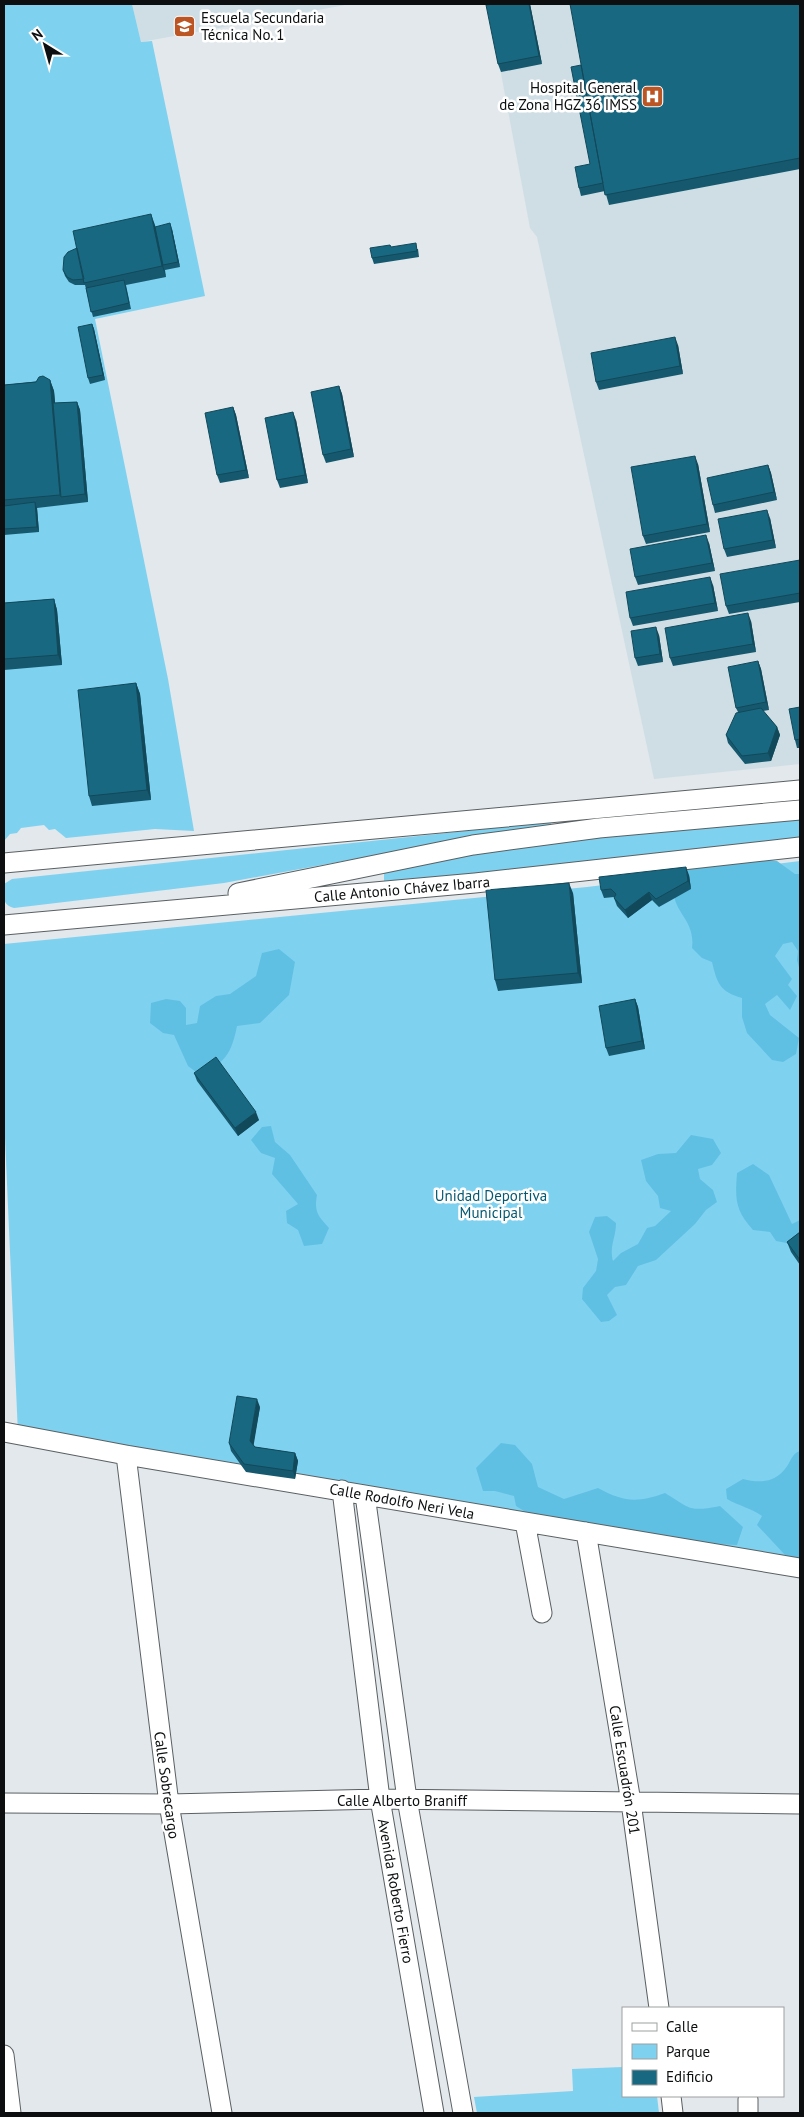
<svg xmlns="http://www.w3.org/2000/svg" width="804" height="2117" font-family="'PT Sans',sans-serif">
<rect width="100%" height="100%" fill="#e2e8eb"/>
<!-- built -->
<path fill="#cfdee4" d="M 132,4 L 351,4 L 141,42 Z
M 488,4 L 800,4 L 800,764 L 654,779 L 537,237 L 530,228 Z"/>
<!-- green -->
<path fill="#7fd1f0" d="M 4,4 L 132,4 L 141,42 L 152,41 L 205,296 L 95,319 L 168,679 L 194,831 L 155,829 L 66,838 L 55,829 L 49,830 L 44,825 L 21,828 L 17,833 L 10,834 L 4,841 Z
M 800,819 L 800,840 L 524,869 L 384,881 L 384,868 L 555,842 Z
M 551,822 L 551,825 L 474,837 L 224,883 L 14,908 C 1,904 4,896 4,884 L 12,879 Z
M 800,861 L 800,1568 L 18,1434 L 4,1115 L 4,944 L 587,887 Z
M 623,2067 L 623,2096 L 657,2096 L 659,2113 L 477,2113 L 474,2097 L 573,2091 L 572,2069 Z"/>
<!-- forest -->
<path fill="#60c0e3" d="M 746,858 L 777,861 L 795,874 L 800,874 L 800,971 L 797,960 L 798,951 L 792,942 L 783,944 L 775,956 L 792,979 L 788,985 L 797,996 L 790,1010 L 777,995 L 765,1004 L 770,1015 L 799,1038 L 796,1054 L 783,1062 L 772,1060 L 747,1033 L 742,1017 L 742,998 C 720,992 717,983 712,962 L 702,958 L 692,948 C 696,917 668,911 675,883 C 677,877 683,872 687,867 Z
M 279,949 L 295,962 L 289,995 L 260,1023 L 237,1026 C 232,1052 224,1068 196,1072 L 188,1066 L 174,1035 L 163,1033 L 150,1023 L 151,1003 L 166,999 L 180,1001 L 186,1008 L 186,1025 L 197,1023 L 200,1006 L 216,996 L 230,994 L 256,976 L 262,953 Z
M 271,1126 L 275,1142 L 290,1155 L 317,1195 C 314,1212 318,1216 329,1228 L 322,1244 L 304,1246 L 298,1230 L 287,1223 L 286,1211 L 298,1204 L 272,1174 L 275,1158 L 261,1153 L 251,1140 L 262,1127 Z
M 691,1135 L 713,1139 L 721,1153 L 712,1165 L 698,1169 L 700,1179 L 713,1190 L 717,1202 L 706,1210 L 695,1224 L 656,1260 L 638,1266 L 626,1285 L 615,1287 L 607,1295 L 617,1315 L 609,1321 L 601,1322 L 582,1299 L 583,1288 L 596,1271 L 598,1259 L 589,1232 L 595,1217 L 607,1216 L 616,1223 C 616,1238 609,1246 613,1261 L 621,1253 L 638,1244 L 647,1228 L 655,1226 L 671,1211 L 660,1208 L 658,1196 L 646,1181 L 641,1160 L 658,1154 L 676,1153 Z
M 753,1164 L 769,1175 L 792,1224 L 800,1220 L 800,1240 L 792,1244 L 776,1241 L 770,1232 L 753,1230 C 735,1210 735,1199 737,1173 Z
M 501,1443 L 515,1445 L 532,1464 L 538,1487 L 564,1499 L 598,1488 C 624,1502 637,1503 665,1493 C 691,1509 689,1512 720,1506 L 743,1527 L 737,1545 L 691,1543 L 532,1516 L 516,1506 L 514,1496 L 495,1491 L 483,1491 L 476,1468 Z
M 800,1451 L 800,1559 L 785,1555 L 757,1525 L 762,1516 C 751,1508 739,1506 727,1499 L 726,1489 L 743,1479 C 759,1483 774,1483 785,1469 C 791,1462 791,1454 800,1451 Z"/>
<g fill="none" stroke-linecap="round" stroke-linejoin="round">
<defs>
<path id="minor" d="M 4,863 L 800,790
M 238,893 L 473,845 L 599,828 L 800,810
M 4,925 L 475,883 L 800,847
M 4,1432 L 126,1455 L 800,1568
M 126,1455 L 169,1804 L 222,2113
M 342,1490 L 380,1799 L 434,2113
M 365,1495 L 407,1799 L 463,2113
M 525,1522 L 542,1613
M 586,1532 L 631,1802 L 659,2008
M 4,1803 L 169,1804 L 380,1799 L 800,1804
M 4,2055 L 11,2113
M 671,2096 L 673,2113
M 748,2099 L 748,2113"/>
</defs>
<!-- minor casing -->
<use href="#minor" stroke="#5a6062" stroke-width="21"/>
<!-- minor -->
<use href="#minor" stroke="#fff" stroke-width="19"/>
</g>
<!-- wall -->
<path fill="#16596f" d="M 493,4 L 530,4 L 542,64 L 501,72 L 498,64 Z
M 800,4 L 800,169 L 609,205 L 605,191 L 581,196 L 579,188 L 590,164 L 581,65 Z
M 156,227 L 172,229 L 180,267 L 165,270 L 166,277 L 126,285 L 131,309 L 93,317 L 85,285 L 75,285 L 69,282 L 65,276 L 63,270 Z
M 390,245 L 391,247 L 418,249 L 419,257 L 374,264 L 372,258 Z
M 92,324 L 94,329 L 105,380 L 90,384 L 88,378 Z
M 678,345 L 683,374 L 599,390 L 596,382 Z
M 50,380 L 54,391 L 55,403 L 77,402 L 80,410 L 88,502 L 37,508 L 39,532 L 4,535 L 4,385 Z
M 339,386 L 342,394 L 354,457 L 326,463 L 323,455 Z
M 233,407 L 236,415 L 249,478 L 220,483 L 217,475 Z
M 296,420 L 308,483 L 280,488 L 277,480 Z
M 698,464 L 710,532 L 646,544 L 643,536 Z
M 768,465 L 771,473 L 777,500 L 715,513 L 713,505 Z
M 770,518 L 776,548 L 727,557 L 724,549 Z
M 709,543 L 715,571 L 638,585 L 635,577 Z
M 800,560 L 800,602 L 729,614 L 726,606 Z
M 713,585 L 718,611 L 633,626 L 630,618 Z
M 54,599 L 57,610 L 62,665 L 4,670 L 4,603 Z
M 751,621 L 756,652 L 673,666 L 670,658 Z
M 659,635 L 663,662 L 638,666 L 635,658 Z
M 758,661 L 761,669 L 769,710 L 763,711 L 777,727 L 780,735 L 771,761 L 745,764 L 728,743 L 726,735 L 738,712 L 736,708 Z
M 136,683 L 140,694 L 151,800 L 92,806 L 89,796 Z
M 800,707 L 800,748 L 797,748 L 795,740 Z
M 689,875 L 691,889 L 659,907 L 652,900 L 628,918 L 617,906 L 614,898 L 614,897 L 604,898 L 601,890 Z
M 573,893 L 582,983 L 498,991 L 495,980 Z
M 635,999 L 638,1007 L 645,1049 L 609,1056 L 606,1048 Z
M 194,1073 L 259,1120 L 238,1136 L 197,1081 Z
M 800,1232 L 800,1265 L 791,1252 L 787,1242 Z
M 260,1407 L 253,1445 L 255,1447 L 295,1453 L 298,1461 L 295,1479 L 246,1472 L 231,1451 L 229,1443 Z"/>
<!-- shaded-wall -->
<path fill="#12495a" d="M 529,4 L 530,4 L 542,64 L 539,56 Z
M 151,214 L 155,225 L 164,265 L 163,265 L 166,277 L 162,266 Z
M 170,223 L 172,229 L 180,267 L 178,262 Z
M 92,324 L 94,329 L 105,380 L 103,375 Z
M 675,337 L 678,345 L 683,374 L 680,366 Z
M 50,380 L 54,391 L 64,497 L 61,497 L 60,495 Z
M 339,386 L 342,394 L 354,457 L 351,449 Z
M 77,402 L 80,410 L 88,502 L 85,494 Z
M 233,407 L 236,415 L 249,478 L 246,470 Z
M 293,412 L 296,420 L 308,483 L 305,475 Z
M 695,456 L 698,464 L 710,532 L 707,524 Z
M 768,465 L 771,473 L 777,500 L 774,492 Z
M 35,502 L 37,508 L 39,532 L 37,527 Z
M 767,510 L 770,518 L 776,548 L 773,540 Z
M 706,535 L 709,543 L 715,571 L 712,563 Z
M 710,577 L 713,585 L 718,611 L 715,603 Z
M 54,599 L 57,610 L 62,665 L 58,655 Z
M 748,613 L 751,621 L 756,652 L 753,644 Z
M 656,627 L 659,635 L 663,662 L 660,654 Z
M 758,661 L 761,669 L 769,710 L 766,702 Z
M 136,683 L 140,694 L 151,800 L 147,790 Z
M 777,727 L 780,735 L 771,761 L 768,753 Z
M 686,867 L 689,875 L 691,889 L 688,881 Z
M 569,883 L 573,893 L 582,983 L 578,973 Z
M 649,892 L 652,900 L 628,918 L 625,910 Z
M 635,999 L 638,1007 L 645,1049 L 642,1041 Z
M 256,1112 L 259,1120 L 238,1136 L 235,1128 Z
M 257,1399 L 260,1407 L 253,1449 L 250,1441 Z
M 295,1453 L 298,1461 L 295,1479 L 293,1471 Z"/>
<!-- building -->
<path fill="#196881" stroke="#12495a" d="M 493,4 L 529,4 L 539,56 L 498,64 L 486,5 Z
M 570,4 L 800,4 L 800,158 L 605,195 Z
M 581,65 L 603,183 L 579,188 L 575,167 L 590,164 L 571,67 Z
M 151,214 L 162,266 L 84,283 L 73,231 Z
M 170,223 L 178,262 L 163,265 L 155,227 Z
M 416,243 L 417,251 L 372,258 L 370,248 L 390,245 L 391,247 Z
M 77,248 L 84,279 L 73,280 L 67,277 L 63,270 L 64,257 L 68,252 Z
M 124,280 L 129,303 L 91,312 L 86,288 Z
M 92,324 L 103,375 L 88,378 L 78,327 Z
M 675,337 L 680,366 L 596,382 L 591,353 Z
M 43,376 L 50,380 L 60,495 L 4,500 L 4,385 L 36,382 L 39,377 Z
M 339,386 L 351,449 L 323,455 L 311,392 Z
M 77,402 L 85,494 L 61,497 L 53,403 Z
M 233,407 L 246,470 L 217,475 L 205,413 Z
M 293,412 L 305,475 L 277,480 L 265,418 Z
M 695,456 L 707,524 L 643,536 L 631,467 Z
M 768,465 L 774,492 L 713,505 L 707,478 Z
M 35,502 L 37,527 L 4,529 L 4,506 Z
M 767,510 L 773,540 L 724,549 L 718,519 Z
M 706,535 L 712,563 L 635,577 L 630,549 Z
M 800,560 L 800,593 L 726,606 L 720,574 Z
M 710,577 L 715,603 L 630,618 L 626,592 Z
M 54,599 L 58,655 L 4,659 L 4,603 Z
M 748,613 L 753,644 L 670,658 L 665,628 Z
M 656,627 L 660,654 L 635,658 L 631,631 Z
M 758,661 L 766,702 L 736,708 L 728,667 Z
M 136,683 L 147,790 L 89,796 L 78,690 Z
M 800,707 L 800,739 L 795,740 L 789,709 Z
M 761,708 L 777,727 L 768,753 L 742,756 L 726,735 L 736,713 Z
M 686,867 L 688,881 L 656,899 L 649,892 L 625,910 L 614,898 L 616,894 L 611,889 L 601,890 L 599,877 Z
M 569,883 L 578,973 L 495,980 L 486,890 Z
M 635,999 L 642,1041 L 606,1048 L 599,1006 Z
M 216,1057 L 256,1112 L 235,1128 L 194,1073 Z
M 800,1232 L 800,1260 L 787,1242 Z
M 237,1396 L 257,1399 L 250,1441 L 255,1447 L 295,1453 L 293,1471 L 244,1464 L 229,1443 Z"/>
<!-- icons -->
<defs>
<symbol id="school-square" viewBox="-11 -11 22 22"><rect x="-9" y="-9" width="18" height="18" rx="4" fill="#bb5624" stroke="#fff"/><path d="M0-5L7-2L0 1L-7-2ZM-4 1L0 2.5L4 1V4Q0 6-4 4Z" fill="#fff"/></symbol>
<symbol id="hospital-square" viewBox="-11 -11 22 22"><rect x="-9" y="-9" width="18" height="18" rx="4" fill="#bb5624" stroke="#fff"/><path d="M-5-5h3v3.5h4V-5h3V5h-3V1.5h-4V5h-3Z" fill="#fff"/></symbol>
</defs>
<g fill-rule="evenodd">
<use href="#school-square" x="172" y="14" width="25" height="25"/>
<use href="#hospital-square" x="640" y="84" width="25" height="25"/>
</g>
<g text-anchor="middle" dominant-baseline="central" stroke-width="5" stroke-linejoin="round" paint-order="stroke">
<!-- poi labels -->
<g font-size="15" fill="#0c0e0f" stroke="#fff" text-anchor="start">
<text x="201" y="17">Escuela Secundaria<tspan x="201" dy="17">Técnica No. 1</tspan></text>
<text x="637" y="87" text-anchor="end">Hospital General<tspan x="637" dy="17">de Zona HGZ 36 IMSS</tspan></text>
</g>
<!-- street labels -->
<g font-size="15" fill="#0c0e0f" stroke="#fff">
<text transform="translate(402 889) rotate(-5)">Calle Antonio Chávez Ibarra</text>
<text transform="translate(402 1501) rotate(10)">Calle Rodolfo Neri Vela</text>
<text transform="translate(625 1770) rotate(81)">Calle Escuadrón 201</text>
<text transform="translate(167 1785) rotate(82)">Calle Sobrecargo</text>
<text x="402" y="1800">Calle Alberto Braniff</text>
<text transform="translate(396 1891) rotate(80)">Avenida Roberto Fierro</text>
</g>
<!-- park labels -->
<g font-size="15" fill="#045971" stroke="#fff">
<text x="491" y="1195">Unidad Deportiva<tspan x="491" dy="17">Municipal</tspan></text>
</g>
</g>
<!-- border -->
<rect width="804" height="2117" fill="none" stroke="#0c0e0f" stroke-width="10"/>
<!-- legend -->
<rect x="622" y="2007" width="162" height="90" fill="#ffffff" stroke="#9e9f9f"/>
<rect x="632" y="2023" width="25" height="8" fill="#ffffff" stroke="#9e9f9f"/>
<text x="666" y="2032" font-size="15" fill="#0c0e0f">Calle</text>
<rect x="632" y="2044" width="25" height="15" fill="#7fd1f0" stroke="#9e9f9f"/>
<text x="666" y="2057" font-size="15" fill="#0c0e0f">Parque</text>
<rect x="632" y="2070" width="25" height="15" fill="#196881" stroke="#9e9f9f"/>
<text x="666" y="2082" font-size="15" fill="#0c0e0f">Edificio</text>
<!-- north arrow -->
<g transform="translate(45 45) rotate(323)" stroke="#ffffff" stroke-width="4" paint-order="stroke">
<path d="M0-4L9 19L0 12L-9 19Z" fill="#0c0e0f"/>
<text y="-8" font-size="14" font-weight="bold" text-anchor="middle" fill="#0c0e0f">N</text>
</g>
</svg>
